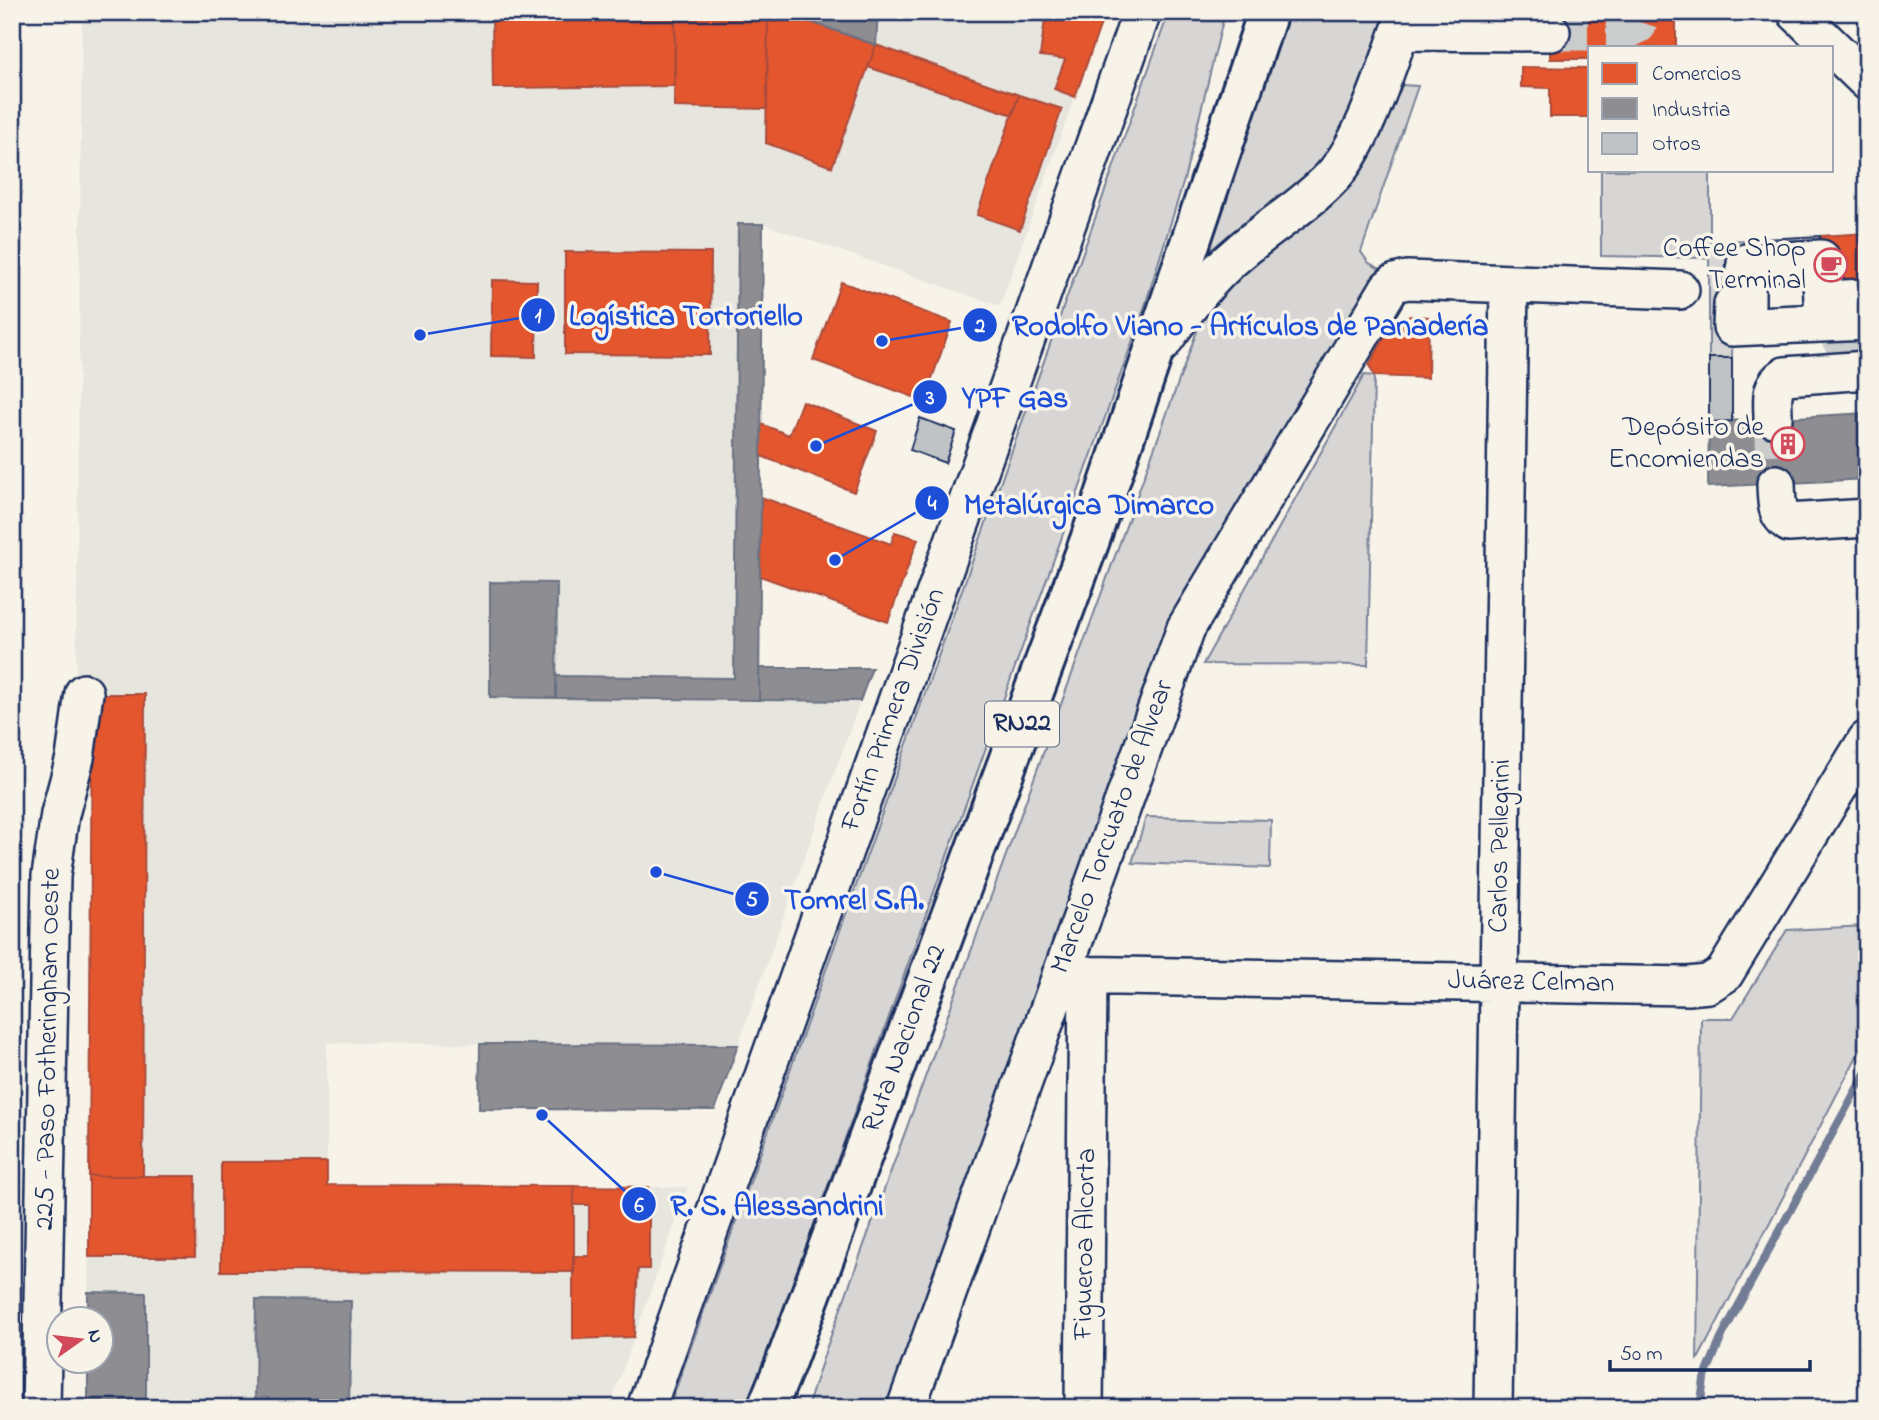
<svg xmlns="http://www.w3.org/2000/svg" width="1879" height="1420" font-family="'Indie Flower',sans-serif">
<rect width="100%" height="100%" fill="#f7f3e8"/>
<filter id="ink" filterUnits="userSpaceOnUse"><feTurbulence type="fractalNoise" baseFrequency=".0143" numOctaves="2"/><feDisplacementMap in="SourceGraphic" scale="14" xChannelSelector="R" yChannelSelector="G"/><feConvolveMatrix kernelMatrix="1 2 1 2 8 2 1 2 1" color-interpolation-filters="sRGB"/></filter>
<g filter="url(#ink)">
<!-- built -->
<path fill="#e6e5de" d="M 82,12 L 1105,12 L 1000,306 L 763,224 L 759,700 L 860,701 L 738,1045 L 327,1043 L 327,1185 L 688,1187 L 609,1408 L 88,1408 L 88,1361 L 102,1360 L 102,1318 L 88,1318 L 92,694 L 76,693 Z"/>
<!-- green -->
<path fill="#d7d6d4" stroke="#798299" stroke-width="2" d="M 1169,12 L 1225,12 L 1184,180 L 1143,312 L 748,1408 L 669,1408 Z
M 1287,12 L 1392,12 L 1339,153 L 1217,265 L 1203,260 Z
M 1401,85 L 1418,86 L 1361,252 L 1369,263 L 1382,270 L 1184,601 L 894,1408 L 807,1408 L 825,1352 L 1197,331 L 1213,301 L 1389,111 Z
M 1601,170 L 1710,170 L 1710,242 L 1746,240 L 1746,304 L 1733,305 L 1732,358 L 1709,358 L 1709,258 L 1601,256 Z
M 1364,375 L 1374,376 L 1368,665 L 1203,664 Z
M 1146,817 L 1271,820 L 1270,868 L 1132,863 Z
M 1867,926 L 1867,1037 L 1697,1361 L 1701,1018 L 1733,1018 L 1787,930 Z"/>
<!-- shops -->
<path fill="#e4572e" stroke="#a84b3c" stroke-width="2" d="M 492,12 L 675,12 L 675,86 L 493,88 Z
M 675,12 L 768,12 L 767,109 L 674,107 Z
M 768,12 L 783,12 L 876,45 L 832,167 L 766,143 Z
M 1046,12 L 1105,12 L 1075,97 L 1054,89 L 1065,59 L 1040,56 Z
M 1550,12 L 1676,12 L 1676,47 L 1590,47 L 1590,59 L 1550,59 Z
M 876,45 L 1019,95 L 1013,115 L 868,67 Z
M 1521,67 L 1589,68 L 1590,117 L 1550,117 L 1550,88 L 1521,87 Z
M 1019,95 L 1062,109 L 1020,230 L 977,215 Z
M 1867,233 L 1867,298 L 1823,300 L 1820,236 Z
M 565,252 L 711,253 L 710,355 L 565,354 Z
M 492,280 L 537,281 L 536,357 L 491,356 Z
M 841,282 L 952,322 L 924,401 L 813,360 Z
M 1410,316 L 1429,317 L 1428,378 L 1374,376 L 1369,365 L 1392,325 Z
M 802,401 L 877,431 L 854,492 L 761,456 L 761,424 L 789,435 Z
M 761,497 L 891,544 L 895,532 L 918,539 L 888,622 L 760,576 Z
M 92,694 L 145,694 L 143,1176 L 89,1176 Z
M 221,1162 L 327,1162 L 327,1185 L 574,1186 L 574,1272 L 221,1271 Z
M 89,1176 L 196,1176 L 195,1257 L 89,1257 Z
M 574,1186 L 649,1187 L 649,1269 L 638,1269 L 634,1337 L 573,1339 L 573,1256 L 589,1256 L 589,1205 L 574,1205 Z"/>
<!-- industry -->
<path fill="#8d8d92" stroke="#6b7182" stroke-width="2" d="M 783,12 L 878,12 L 876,45 Z
M 738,224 L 763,224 L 759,700 L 556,698 L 556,676 L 734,678 Z
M 1867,413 L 1867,479 L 1708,487 L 1709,422 Z
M 490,582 L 557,583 L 556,698 L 490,697 Z
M 759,668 L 872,668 L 860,701 L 759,700 Z
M 480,1044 L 511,1044 L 738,1045 L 715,1110 L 479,1109 Z
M 88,1292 L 146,1293 L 146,1408 L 88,1408 L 88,1360 L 102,1360 L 102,1318 L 88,1318 Z
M 256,1300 L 351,1301 L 349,1408 L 255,1408 Z
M 146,1403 L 255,1404 L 255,1408 L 146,1408 Z"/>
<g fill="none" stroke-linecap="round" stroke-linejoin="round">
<!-- stream -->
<path stroke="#727c95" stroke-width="8" d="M 1700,1408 L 1704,1379 L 1723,1334 L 1867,1070"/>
</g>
<!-- building -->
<path fill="#c0c3c5" stroke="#1b2f5e" stroke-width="2" d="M 1820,236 L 1821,259 L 1746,263 L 1746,240 Z
M 1709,358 L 1732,358 L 1732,421 L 1709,422 Z
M 920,418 L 956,431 L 945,463 L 910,450 Z"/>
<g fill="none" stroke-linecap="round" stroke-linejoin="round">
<!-- minor-tunnel -->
<path stroke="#cbcccc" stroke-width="37" stroke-dasharray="37 18" stroke-linecap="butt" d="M 1551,32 L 1624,32 L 1638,25 L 1642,12
M 1831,323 L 1859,371
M 1773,418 L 1776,484"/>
<defs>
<path id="minor" d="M 1796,12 L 1867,81
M 1400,31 L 1551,32
M 1867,298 L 1823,300 L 1821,259 L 1746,263 L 1746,304 L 1733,304 L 1732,327 L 1867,321
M 1161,344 C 1185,310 1209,277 1241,251 C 1270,226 1306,205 1332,177 C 1366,140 1388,61 1407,12
M 1773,418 C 1773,401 1769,386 1785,376 L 1867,370
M 1776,484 C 1777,499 1775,514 1789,523 L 1867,518
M 1061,975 L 1688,986 L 1708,984 L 1724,974 L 1867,740
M 41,1408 L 51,876 L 60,814 L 75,758 L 84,693
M 646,1408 L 1142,12
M 906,1408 L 1186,628 L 1389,288 L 1395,283 L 1407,280 L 1680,290
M 1084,1408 L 1088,975
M 1493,1408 L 1509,284"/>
<path id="highway" d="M 767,1408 L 785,1364 L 1090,540 L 1268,12"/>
</defs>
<!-- minor casing -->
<use href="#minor" stroke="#1b2f5e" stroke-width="42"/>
<!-- highway casing -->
<use href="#highway" stroke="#1b2f5e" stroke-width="44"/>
<!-- minor -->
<use href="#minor" stroke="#f7f3e8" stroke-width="37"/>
<!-- highway -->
<use href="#highway" stroke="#f7f3e8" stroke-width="38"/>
</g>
</g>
<!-- icons -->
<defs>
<symbol id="cafe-ring" viewBox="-11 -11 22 22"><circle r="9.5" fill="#f7f3e8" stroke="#d1495b" stroke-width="1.5"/><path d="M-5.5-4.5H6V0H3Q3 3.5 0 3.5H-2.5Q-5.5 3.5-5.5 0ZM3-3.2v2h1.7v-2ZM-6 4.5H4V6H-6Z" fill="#d1495b"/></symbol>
<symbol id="building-ring" viewBox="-11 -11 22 22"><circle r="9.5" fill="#f7f3e8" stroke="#d1495b" stroke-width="1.5"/><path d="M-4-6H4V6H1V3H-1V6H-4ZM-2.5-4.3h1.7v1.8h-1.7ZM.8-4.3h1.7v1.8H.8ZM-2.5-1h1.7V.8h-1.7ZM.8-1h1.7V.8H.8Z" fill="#d1495b"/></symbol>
</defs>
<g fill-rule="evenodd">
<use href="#cafe-ring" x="1812" y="246" width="38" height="38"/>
<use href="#building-ring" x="1769" y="425" width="38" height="38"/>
</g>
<g text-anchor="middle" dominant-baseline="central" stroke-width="7" stroke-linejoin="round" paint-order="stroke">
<!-- shield labels -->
<rect fill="#f7f3e8" stroke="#5d6a87" stroke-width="2" x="985" y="701.5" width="74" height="45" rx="5"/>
<g font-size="26" font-weight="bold" fill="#1b2f5e">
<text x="1022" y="724">RN22</text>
</g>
<!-- poi labels -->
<g font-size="28" fill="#1b2f5e" stroke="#f7f3e8" text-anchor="end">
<text x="1806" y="249">Coffee Shop<tspan x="1806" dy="32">Terminal</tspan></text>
<text x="1764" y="428">Depósito de<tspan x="1764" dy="32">Encomiendas</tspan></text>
</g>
<!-- street labels -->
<g font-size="28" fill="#1b2f5e" stroke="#f7f3e8">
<text transform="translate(894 710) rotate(-70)">Fortín Primera División</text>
<text transform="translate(1113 827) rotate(-70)">Marcelo Torcuato de Alvear</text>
<text transform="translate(1501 846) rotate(-89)">Carlos Pellegrini</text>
<text transform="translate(1531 983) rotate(1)">Juárez Celman</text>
<text transform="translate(905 1039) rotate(-70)">Ruta Nacional 22</text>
<text transform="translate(49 1049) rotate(-89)">225 - Paso Fotheringham Oeste</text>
<text transform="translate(1086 1244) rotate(-89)">Figueroa Alcorta</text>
</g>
</g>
<!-- callouts -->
<path fill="none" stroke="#1d4ed8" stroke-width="2.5" d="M420 335L538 315M882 341L980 325M816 446L930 397M835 560L932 503M656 872L752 899M542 1115L639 1204"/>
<g fill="#1d4ed8" stroke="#f7f3e8" stroke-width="2.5">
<circle cx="420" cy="335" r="7"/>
<circle cx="882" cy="341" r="7"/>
<circle cx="816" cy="446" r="7"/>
<circle cx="835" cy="560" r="7"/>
<circle cx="656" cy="872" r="7"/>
<circle cx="542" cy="1115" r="7"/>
<circle cx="538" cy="315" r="18"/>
<circle cx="980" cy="325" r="18"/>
<circle cx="930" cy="397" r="18"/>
<circle cx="932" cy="503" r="18"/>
<circle cx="752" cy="899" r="18"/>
<circle cx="639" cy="1204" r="18"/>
</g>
<g font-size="21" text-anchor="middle" font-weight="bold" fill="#fff">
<text x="538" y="322">1</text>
<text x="980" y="332">2</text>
<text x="930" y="404">3</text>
<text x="932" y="510">4</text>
<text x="752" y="906">5</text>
<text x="639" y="1212">6</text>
</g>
<g font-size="30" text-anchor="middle" font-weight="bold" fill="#1d4ed8" stroke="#f7f3e8" stroke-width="7" stroke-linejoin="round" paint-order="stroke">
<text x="686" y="325">Logística Tortoriello</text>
<text x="1250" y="335">Rodolfo Viano - Artículos de Panadería</text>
<text x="1015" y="407">YPF Gas</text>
<text x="1089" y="514">Metalúrgica Dimarco</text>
<text x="854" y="909">Tomrel S.A.</text>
<text x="777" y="1215">R. S. Alessandrini</text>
</g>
<!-- margin -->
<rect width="1879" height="1420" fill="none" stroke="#f7f3e8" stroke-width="42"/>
<rect x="21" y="21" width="1837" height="1378" fill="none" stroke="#1b2f5e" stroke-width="2.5" filter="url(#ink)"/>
<!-- legend -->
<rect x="1588" y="46" width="245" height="126" fill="#f7f3e8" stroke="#9fa5b1" stroke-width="2"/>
<rect x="1602" y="63" width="35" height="21" fill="#e4572e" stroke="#9fa5b1" stroke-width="2"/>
<text x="1652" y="80" font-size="21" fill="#1b2f5e">Comercios</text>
<rect x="1602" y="98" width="35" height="21" fill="#8d8d92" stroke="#9fa5b1" stroke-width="2"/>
<text x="1652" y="116" font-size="21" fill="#1b2f5e">Industria</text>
<rect x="1602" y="133" width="35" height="21" fill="#c0c3c5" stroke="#9fa5b1" stroke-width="2"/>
<text x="1652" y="150" font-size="21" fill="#1b2f5e">Otros</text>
<!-- north arrow -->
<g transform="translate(80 1340) rotate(76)"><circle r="33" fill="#f7f3e8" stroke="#9fa5b1" stroke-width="2"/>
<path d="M0-5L12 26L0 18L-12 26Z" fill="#d1495b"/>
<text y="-10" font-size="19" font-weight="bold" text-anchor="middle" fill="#1b2f5e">N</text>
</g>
<!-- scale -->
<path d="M1610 1360v10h200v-10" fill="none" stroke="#1b2f5e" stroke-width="3.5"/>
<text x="1620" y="1360" font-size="21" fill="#1b2f5e" stroke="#f7f3e8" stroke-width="5" paint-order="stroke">50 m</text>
</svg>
